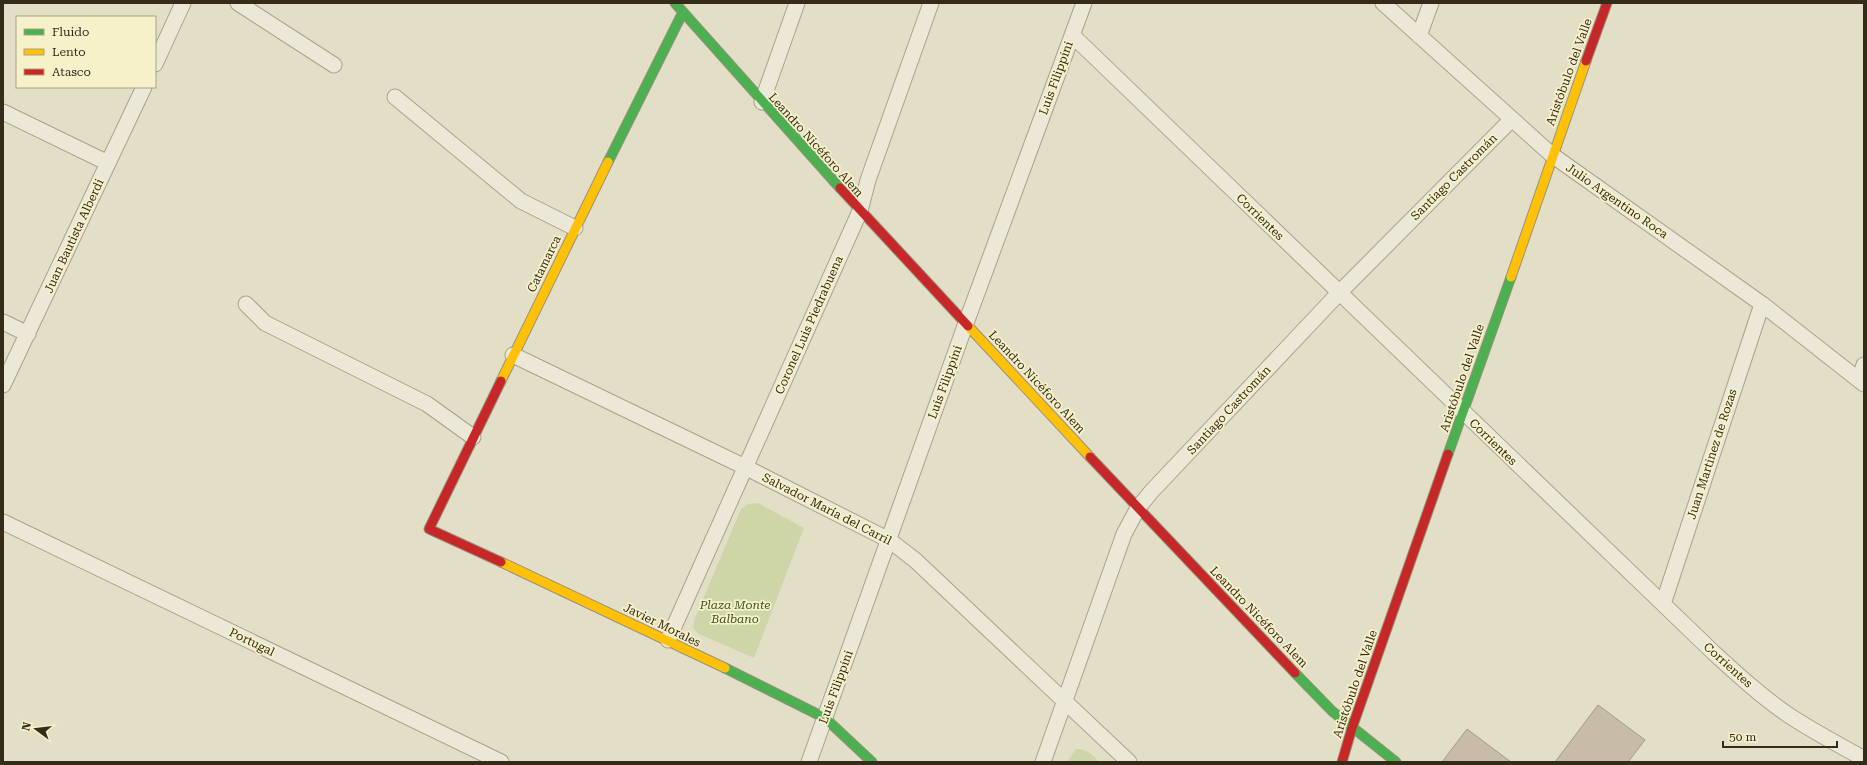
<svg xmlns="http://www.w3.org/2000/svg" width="1867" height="765" font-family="'Roboto Serif',serif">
<rect width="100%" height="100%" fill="#e3dfc6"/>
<!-- green -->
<path fill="#ced6a7" d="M 758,503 L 804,528 L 754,658 L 699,634 L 693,628 L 695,618 L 741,509 L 748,504 Z
M 1076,749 C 1087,749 1092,754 1099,762 L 1067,762 Z"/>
<!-- building -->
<path fill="#c7bda7" stroke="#a29a86" d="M 1598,705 L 1645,740 L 1628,762 L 1555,762 Z
M 1467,729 L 1511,762 L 1442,762 Z"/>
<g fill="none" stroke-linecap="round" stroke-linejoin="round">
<defs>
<path id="street" d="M 238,3 L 334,65
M 1383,3 L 1552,155 L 1762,304 L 1864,384
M 1072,35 L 1714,653 C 1738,675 1761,696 1787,714 C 1812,731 1838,744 1864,759
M 1419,36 L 1431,3
M 155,64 L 183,3
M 395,97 L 521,201 L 575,228
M 762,102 L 797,3
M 3,112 L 108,163
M 246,304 L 265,323 L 427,404 L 473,437
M 3,322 L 28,334
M 513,355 L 745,467 L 889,540 L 915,560 L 1129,762
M 1859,380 L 1864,365
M 3,385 L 144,87
M 3,522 L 501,762
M 1663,604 L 1762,304
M 668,640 L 860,211 L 868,180 L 931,3
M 809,762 L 966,323 L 1084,3
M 1043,762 L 1124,534 L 1138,508 L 1151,492 L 1339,293 L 1512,119"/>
<path id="fast" d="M 675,3 L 840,188
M 608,162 L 683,12
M 1448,454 L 1511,277
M 725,668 L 825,718 L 872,762
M 1295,673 L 1332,711 L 1396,762"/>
<path id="slow" d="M 1511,277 L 1586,61
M 968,326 L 1090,457
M 501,381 L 608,162
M 501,562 L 725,668"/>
<path id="jam" d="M 1586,61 L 1607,3
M 840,188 L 968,326
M 1090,457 L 1295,673
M 501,562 L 429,529 L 501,381
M 1342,762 L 1352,728 L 1448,454"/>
</defs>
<!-- street casing -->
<use href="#street" stroke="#a7a290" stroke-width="17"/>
<!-- fast casing -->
<use href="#fast" stroke="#979180" stroke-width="11"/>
<!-- slow casing -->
<use href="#slow" stroke="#979180" stroke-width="11"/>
<!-- jam casing -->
<use href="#jam" stroke="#979180" stroke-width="11"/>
<!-- street -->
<use href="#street" stroke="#ebe8d8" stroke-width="15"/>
<!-- fast -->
<use href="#fast" stroke="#4caf50" stroke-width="9"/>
<!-- slow -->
<use href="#slow" stroke="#ffc107" stroke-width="9"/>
<!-- jam -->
<use href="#jam" stroke="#c62828" stroke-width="9"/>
</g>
<g text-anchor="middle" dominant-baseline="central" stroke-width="3.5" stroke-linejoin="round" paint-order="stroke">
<!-- street labels -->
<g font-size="12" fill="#352b19" stroke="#f7f1c9">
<text transform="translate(1569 72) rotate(-70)">Aristóbulo del Valle</text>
<text transform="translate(1056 78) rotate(-70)">Luis Filippini</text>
<text transform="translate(816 145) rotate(48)">Leandro Nicéforo Alem</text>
<text transform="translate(1454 177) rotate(-45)">Santiago Castromán</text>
<text transform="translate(1617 201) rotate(35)">Julio Argentino Roca</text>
<text transform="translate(1260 217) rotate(44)">Corrientes</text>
<text transform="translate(74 236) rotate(-65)">Juan Bautista Alberdi</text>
<text transform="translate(544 264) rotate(-64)">Catamarca</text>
<text transform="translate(809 325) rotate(-66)">Coronel Luis Piedrabuena</text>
<text transform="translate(1462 378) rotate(-71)">Aristóbulo del Valle</text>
<text transform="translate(945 382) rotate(-70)">Luis Filippini</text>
<text transform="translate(1037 382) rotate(47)">Leandro Nicéforo Alem</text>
<text transform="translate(1229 410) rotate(-47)">Santiago Castromán</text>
<text transform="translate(1493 442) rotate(44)">Corrientes</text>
<text transform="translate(1712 454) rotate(-72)">Juan Martinez de Rozas</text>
<text transform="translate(827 509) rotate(27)">Salvador María del Carril</text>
<text transform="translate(1259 617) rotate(46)">Leandro Nicéforo Alem</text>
<text transform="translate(662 625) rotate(26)">Javier Morales</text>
<text transform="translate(252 642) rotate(26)">Portugal</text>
<text transform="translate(1728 665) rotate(42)">Corrientes</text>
<text transform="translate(1355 684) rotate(-71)">Aristóbulo del Valle</text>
<text transform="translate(836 687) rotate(-70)">Luis Filippini</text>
</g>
<!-- park labels -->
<g font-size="12" font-style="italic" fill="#3d521f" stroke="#f7f1c9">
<text x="735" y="605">Plaza Monte<tspan x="735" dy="14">Balbano</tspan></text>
</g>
</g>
<!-- border -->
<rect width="1867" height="765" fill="none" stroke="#352b19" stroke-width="8"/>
<!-- legend -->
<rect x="16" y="16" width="140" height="72" fill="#f7f1c9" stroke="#a9a283"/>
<rect x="24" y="29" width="20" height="6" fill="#4caf50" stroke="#a9a283"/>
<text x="52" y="36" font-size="12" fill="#352b19">Fluido</text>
<rect x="24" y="49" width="20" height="6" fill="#ffc107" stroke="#a9a283"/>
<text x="52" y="56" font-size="12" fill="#352b19">Lento</text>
<rect x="24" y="69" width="20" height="6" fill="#c62828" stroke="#a9a283"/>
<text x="52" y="76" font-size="12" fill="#352b19">Atasco</text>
<!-- north arrow -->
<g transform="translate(36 729) rotate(285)" stroke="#f7f1c9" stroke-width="3" paint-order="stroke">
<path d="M0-3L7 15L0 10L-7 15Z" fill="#352b19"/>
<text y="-6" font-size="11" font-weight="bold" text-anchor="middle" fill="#352b19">N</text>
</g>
<!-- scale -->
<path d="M1723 741v6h114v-6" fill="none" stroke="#352b19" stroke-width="2"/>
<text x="1729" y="741" font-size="12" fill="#352b19" stroke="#f7f1c9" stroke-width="3" paint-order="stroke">50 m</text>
</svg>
